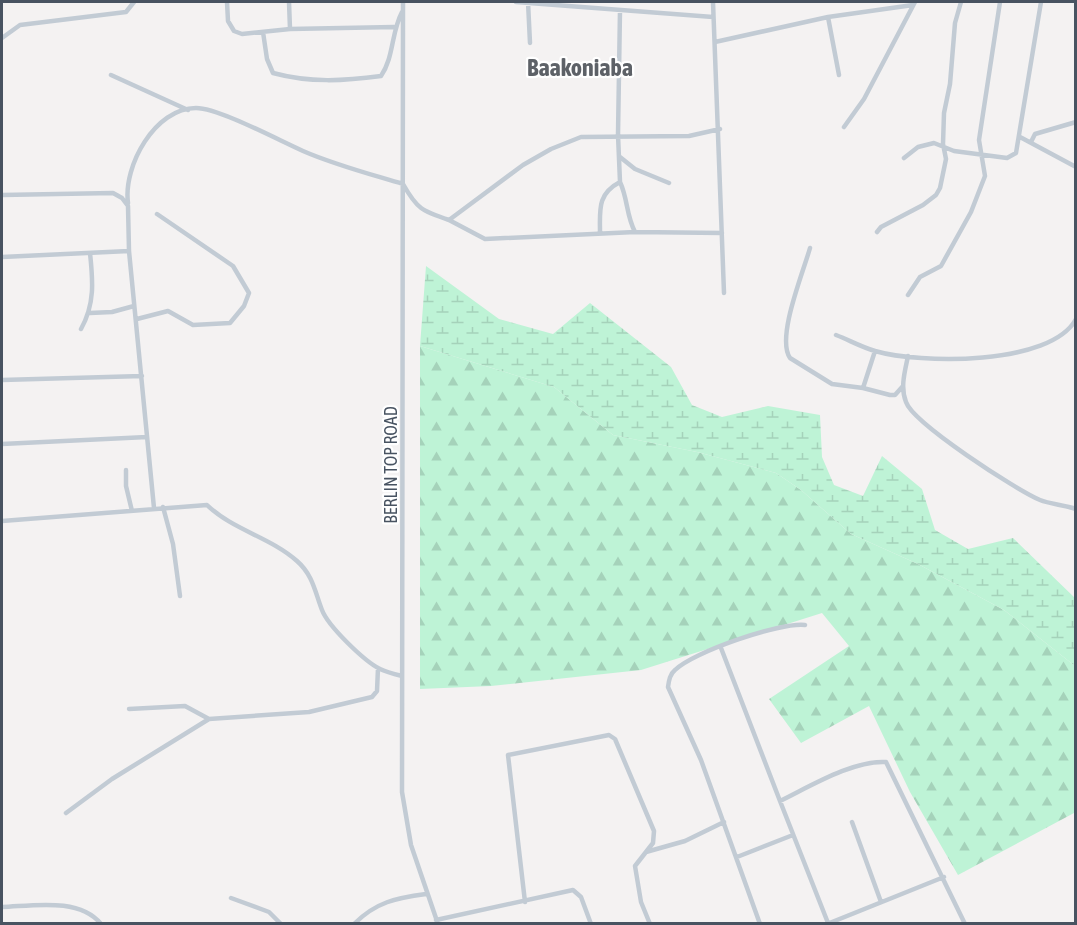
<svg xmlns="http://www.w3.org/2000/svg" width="1077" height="925" font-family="'Asap Condensed',sans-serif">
<defs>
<pattern id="forest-firs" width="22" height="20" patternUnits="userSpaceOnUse" patternTransform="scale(1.5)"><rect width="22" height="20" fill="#bef3d6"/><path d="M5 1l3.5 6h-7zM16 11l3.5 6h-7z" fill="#a5d2ba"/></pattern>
<pattern id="wetland-marsh" width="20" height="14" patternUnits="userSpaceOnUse" patternTransform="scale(1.5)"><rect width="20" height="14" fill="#bef3d6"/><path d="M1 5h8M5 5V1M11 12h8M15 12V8" fill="none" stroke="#a5d2ba"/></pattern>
</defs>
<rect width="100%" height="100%" fill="#f4f2f2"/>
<!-- forest -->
<path fill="url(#forest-firs)" d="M 420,346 L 554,387 L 613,435 L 697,452 L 776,473 L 801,490 L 851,534 L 918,564 L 1004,610 L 1075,666 L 1075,814 L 1074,813 L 958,875 L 910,792 L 869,706 L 801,743 L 769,699 L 849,646 L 822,613 L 641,670 L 491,686 L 420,689 Z"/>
<!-- wetland -->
<path fill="url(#wetland-marsh)" d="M 426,266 L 499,319 L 553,334 L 590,303 L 671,367 L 692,405 L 722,417 L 768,406 L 820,415 L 822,457 L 834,485 L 863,496 L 882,456 L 922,489 L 935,530 L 968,549 L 1013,538 L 1075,598 L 1075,666 L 1004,610 L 918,564 L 851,534 L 801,490 L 776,473 L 697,452 L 613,435 L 554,387 L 420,346 Z"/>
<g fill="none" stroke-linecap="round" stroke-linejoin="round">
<!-- minor -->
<path stroke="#c2cbd4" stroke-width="4.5" d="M 227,2 L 228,21 L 234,31 L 242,34 L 290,29 L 394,27
M 289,2 L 290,29
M 403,2 L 402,792 L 411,845 L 438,924
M 516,2 L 713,17
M 528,2 L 530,43
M 713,2 L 724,293
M 828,17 L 839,75
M 263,32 L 267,59 L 273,73 C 310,83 344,81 381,76 C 394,57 391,33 402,12
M 2,38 L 20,25 L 126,12 L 134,2
M 715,42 L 828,17 L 913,5
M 111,75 L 188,110
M 844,127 L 864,99 L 915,2
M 720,129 L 689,136 L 581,137 L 551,149 L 523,165 L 449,220 L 485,239 L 635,232 L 722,233
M 1020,137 L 1076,167
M 1031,142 L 1035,134 L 1076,122
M 620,157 L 635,169 L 669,183
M 904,158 L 918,147 L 934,143 L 954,151 L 1007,158 L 1016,153 L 1041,2
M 620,182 L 618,135 L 620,10
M 2,195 L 113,193 L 122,198 L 128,206 L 129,251 L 154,508
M 128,203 C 123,166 155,108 196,108 C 219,108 280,141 303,151 C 335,165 370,174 403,184 C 417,209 422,211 449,220
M 877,232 L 881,227 L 923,205 L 936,195 L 940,188 L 946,159 L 943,144 L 944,113 L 950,84 L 955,23 L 961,2
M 600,233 C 600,210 597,194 620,182 C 628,199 626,215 635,232
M 810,248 C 803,273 776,338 790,358 L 832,384 L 863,388 L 875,351
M 2,257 L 129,251
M 908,295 L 920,277 L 941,266 L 971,212 L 985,176 L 979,140 L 1000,2
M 90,313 L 112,312 L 134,306
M 137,319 L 168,311 L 193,325 L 230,323 L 244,306 L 249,293 L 233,266 L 157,214
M 81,329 C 95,304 93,281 90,253
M 836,335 C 849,340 861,347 875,351 C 919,364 1051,366 1076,319
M 908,356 C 905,371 900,387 906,402 C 913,423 1016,490 1040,500 C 1050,504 1064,505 1076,509
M 2,380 L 142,376
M 863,388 L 890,395 L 895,395 L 903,386
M 2,444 L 147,437
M 126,470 L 126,486 L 132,511
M 163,507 L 173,544 L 180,596
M 2,521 L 207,505 C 233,530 270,537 297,561 C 313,575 315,592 322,610 C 328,626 364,661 380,669 C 386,672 394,674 402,676
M 721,648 L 780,801 C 809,787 853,760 886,762 L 965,924
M 129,709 L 185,706 L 209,719 L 309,712 L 372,697 L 377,691 L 378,668
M 780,801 L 828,923
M 66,813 L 112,779 L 209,719
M 852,822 L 881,902
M 646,852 L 685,841 L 724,822
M 737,857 L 793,835
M 231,898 L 269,912 L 281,924
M 525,902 L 508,755 L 609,735 L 615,739 L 654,831 L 653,843 L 635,866 L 641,902 L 650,924
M 2,907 C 32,906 79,897 101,924
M 436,920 L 573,890 L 581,897 L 591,924
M 354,924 C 376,902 396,898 426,894
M 760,924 L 701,760 L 668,687 C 669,680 670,674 675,670 C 693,652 780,622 805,625
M 827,924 L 944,877"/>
</g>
<g text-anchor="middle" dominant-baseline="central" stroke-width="4.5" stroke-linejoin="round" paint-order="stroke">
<!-- street labels -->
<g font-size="18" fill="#485361" stroke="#fff">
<text transform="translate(390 465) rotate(-90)">BERLIN TOP ROAD</text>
</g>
<!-- district labels -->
<g font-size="24" font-weight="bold" fill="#5d6167" stroke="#fff">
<text x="580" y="67">Baakoniaba</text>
</g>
</g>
<!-- border -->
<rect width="1077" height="925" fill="none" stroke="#485361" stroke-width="6"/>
</svg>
